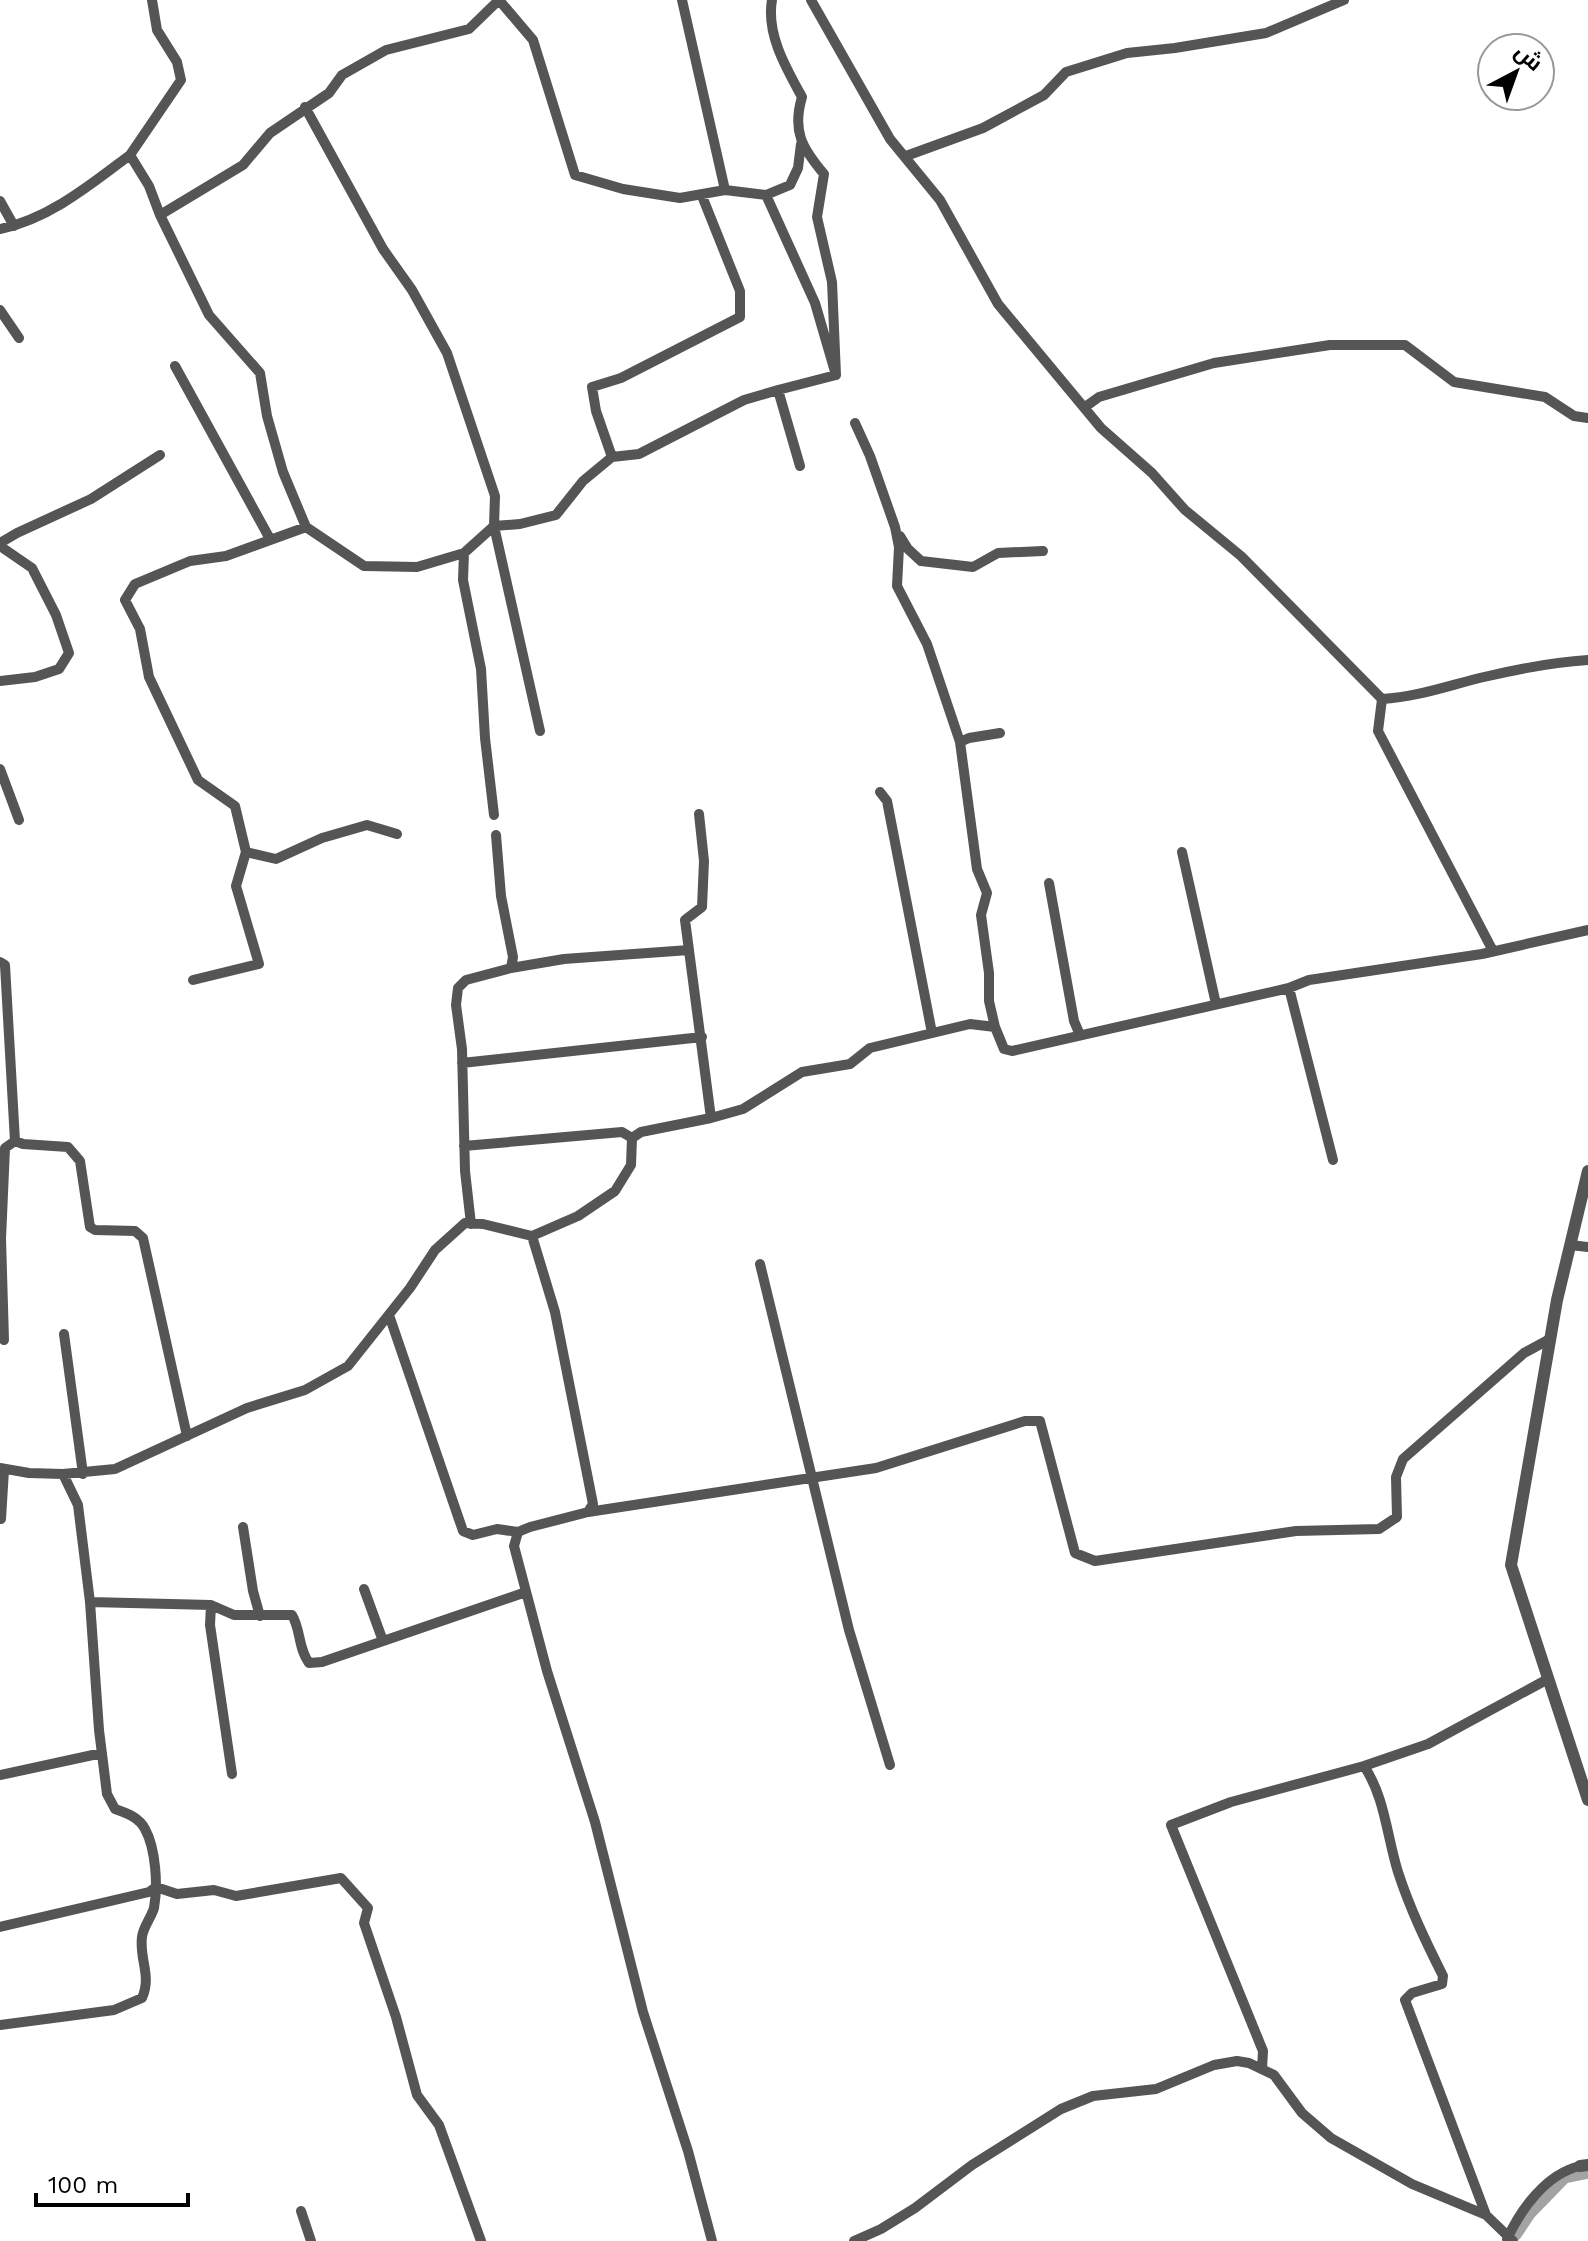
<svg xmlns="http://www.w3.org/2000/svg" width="1588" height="2241" font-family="'Work Sans',Cairo,sans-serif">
<rect width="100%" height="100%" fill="#fff"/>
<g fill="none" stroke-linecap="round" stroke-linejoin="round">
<!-- canal -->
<path stroke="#a3a3a3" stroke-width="11" d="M 1516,2235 L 1530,2214 L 1565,2178 L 1588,2173"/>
<!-- minor -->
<path stroke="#555" stroke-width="10" d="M 499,0 L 533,40 L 575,175 L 623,189 L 680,198 L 725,190 L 766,195 L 790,185 L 798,168 L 801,144
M 682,0 L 725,190
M 772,0 C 766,34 786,68 802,97 C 792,131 802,148 824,174 L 817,217 L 832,282 L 836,375
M 811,0 L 890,139 L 940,200 L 998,304 L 1101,428 L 1152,473 L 1185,510 L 1241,556 L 1382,699 L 1378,731 L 1493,951
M 305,107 L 383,249 L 412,290 L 447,353 L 495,496 L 494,526 L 540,731
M 130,155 L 181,80 L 177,62 L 157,30 L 152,0
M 906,156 L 983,128 L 1044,95 L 1066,72 L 1127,53 L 1175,48 L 1266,33 L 1344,0
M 766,195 L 815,303 L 836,375 L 778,390
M 0,201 L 14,226
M 160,215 L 209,315 L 260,373 L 267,416 L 283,472 L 306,527
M 0,229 C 49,219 90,185 130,155 L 149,186 L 160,215 L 243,165 L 270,133 L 329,93 L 342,75 L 386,50 L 469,29 L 499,0
M 0,310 L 19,338
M 175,366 L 270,539
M 1085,407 L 1099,397 L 1214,363 L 1330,345 L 1405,345 L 1454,382 L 1545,397 L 1574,416 L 1588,418
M 855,423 L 870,456 L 895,527 L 899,547 L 897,586 L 927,644 L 960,742
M 612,457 L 596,411 L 592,387 L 621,378 L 740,317 L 740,291 L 702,196
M 900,536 L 908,549 L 921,561 L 973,567 L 998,553 L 1043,551
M 0,543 L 17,533 L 91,499 L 160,455
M 0,546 L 32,568 L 56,615 L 69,653 L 59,669 L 35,677 L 0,681
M 464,553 L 463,580 L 481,669 L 485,738 L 494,815
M 1382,699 C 1418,697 1450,685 1484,677 C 1518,669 1554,662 1588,660
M 0,769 L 19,820
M 880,792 L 887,801 L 932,1033
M 699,814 L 704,861 L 702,907 L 685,920 L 711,1118
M 246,852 L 276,859 L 322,838 L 367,825 L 397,834
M 1182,852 L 1216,1004
M 1049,883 L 1074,1021 L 1080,1035
M 0,962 L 5,965 L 15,1141 L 23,1144 L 68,1147 L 80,1161 L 90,1227 L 95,1230 L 135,1231 L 143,1238 L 187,1436
M 511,968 L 564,959 L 689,950
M 193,980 L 259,964 L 236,886 L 246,852 L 235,806 L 198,780 L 149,677 L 140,629 L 125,600 L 135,584 L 190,561 L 226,556 L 306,527 L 364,566 L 417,567 L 464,553 L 494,526 L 520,524 L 556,515 L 583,481 L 612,457 L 639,454 L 744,400 L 778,390 L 800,466
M 1289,988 L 1333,1160
M 995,1027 L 989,1001 L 989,973 L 981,915 L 987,893 L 977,869 L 960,742 L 969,738 L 1000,733
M 462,1063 L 702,1037
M 464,1146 L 622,1132 L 632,1138
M 471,1224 L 465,1171 L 462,1049 L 456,1005 L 458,988 L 466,980 L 511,968 L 513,957 L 501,896 L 496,835
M 532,1236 L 555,1312 L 593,1504 L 588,1512 L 530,1527 L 518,1532 L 514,1546 L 547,1671 L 595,1822 L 643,2012 L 688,2151 L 712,2241
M 1570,1245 L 1588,1247
M 760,1264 L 849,1630 L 890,1765
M 389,1315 L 463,1531 L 473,1535 L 497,1529 L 518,1532
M 64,1334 L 83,1474
M 4,1340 L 1,1239 L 5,1148 L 15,1141
M 0,1468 L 29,1473 L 63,1474 L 115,1469 L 247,1408 L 305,1390 L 348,1366 L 410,1288 L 435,1250 L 465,1223 L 483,1224 L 532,1236 L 578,1216 L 615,1191 L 631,1165 L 632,1138 L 641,1132 L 711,1118 L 743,1109 L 802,1072 L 850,1064 L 870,1048 L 970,1024 L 995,1027 L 1004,1049 L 1012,1051 L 1289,988 L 1309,980 L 1482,954 L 1588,930
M 588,1512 L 876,1468 L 1025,1421 L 1040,1421 L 1075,1553 L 1095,1561 L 1296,1531 L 1379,1529 L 1397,1517 L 1396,1477 L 1403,1459 L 1524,1353 L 1550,1339
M 1,1519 L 4,1470
M 243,1527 L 253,1591 L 260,1616
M 364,1589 L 383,1641
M 90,1602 L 211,1605 L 234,1615 L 292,1615 C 301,1630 298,1648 309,1663 L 322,1662 L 526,1592
M 211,1605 L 210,1625 L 232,1774
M 1364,1766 C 1385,1797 1387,1837 1398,1872 C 1410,1909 1426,1942 1443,1976 L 1442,1984 L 1412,1993 L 1405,2000 L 1486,2215
M 0,1775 L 102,1753
M 0,1927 L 149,1892 L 156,1887 L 177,1894 L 214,1890 L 236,1896 L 341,1878 L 368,1908 L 364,1923 L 396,2017 L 417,2095 L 439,2125 L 481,2241
M 0,2025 L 114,2010 L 142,1998 C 152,1976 139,1959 142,1937 C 143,1927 151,1918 154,1908 C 158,1886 156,1849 145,1829 C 139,1817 126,1813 115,1809 L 107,1794 L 99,1730 L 90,1602 L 78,1505 L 63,1474
M 1262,2069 L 1263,2051 L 1171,1825 L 1231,1802 L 1364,1766 L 1428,1744 L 1548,1679
M 301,2211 L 311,2241
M 1507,2239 C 1521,2209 1546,2174 1580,2166
M 854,2241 L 881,2229 L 915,2208 L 972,2165 L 1061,2109 L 1093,2096 L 1156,2089 L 1214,2065 L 1237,2061 L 1249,2063 L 1274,2075 L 1302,2113 L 1331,2138 L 1412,2184 L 1486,2215 L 1513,2241"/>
<!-- tertiary -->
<path stroke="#555" stroke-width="12" d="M 1588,1171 L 1557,1300 L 1511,1565 L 1588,1800
M 1580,2166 L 1588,2165"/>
</g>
<!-- north arrow -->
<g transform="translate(1516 72) rotate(41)"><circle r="38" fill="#ffffff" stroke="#999999" stroke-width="2"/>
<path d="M0-6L14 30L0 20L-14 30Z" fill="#000000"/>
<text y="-12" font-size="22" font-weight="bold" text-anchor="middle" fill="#000000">ش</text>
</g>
<!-- scale -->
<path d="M36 2193v12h152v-12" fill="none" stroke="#000000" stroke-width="4"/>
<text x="48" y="2193" font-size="24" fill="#000000" stroke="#ffffff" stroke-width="6" paint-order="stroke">100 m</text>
</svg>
